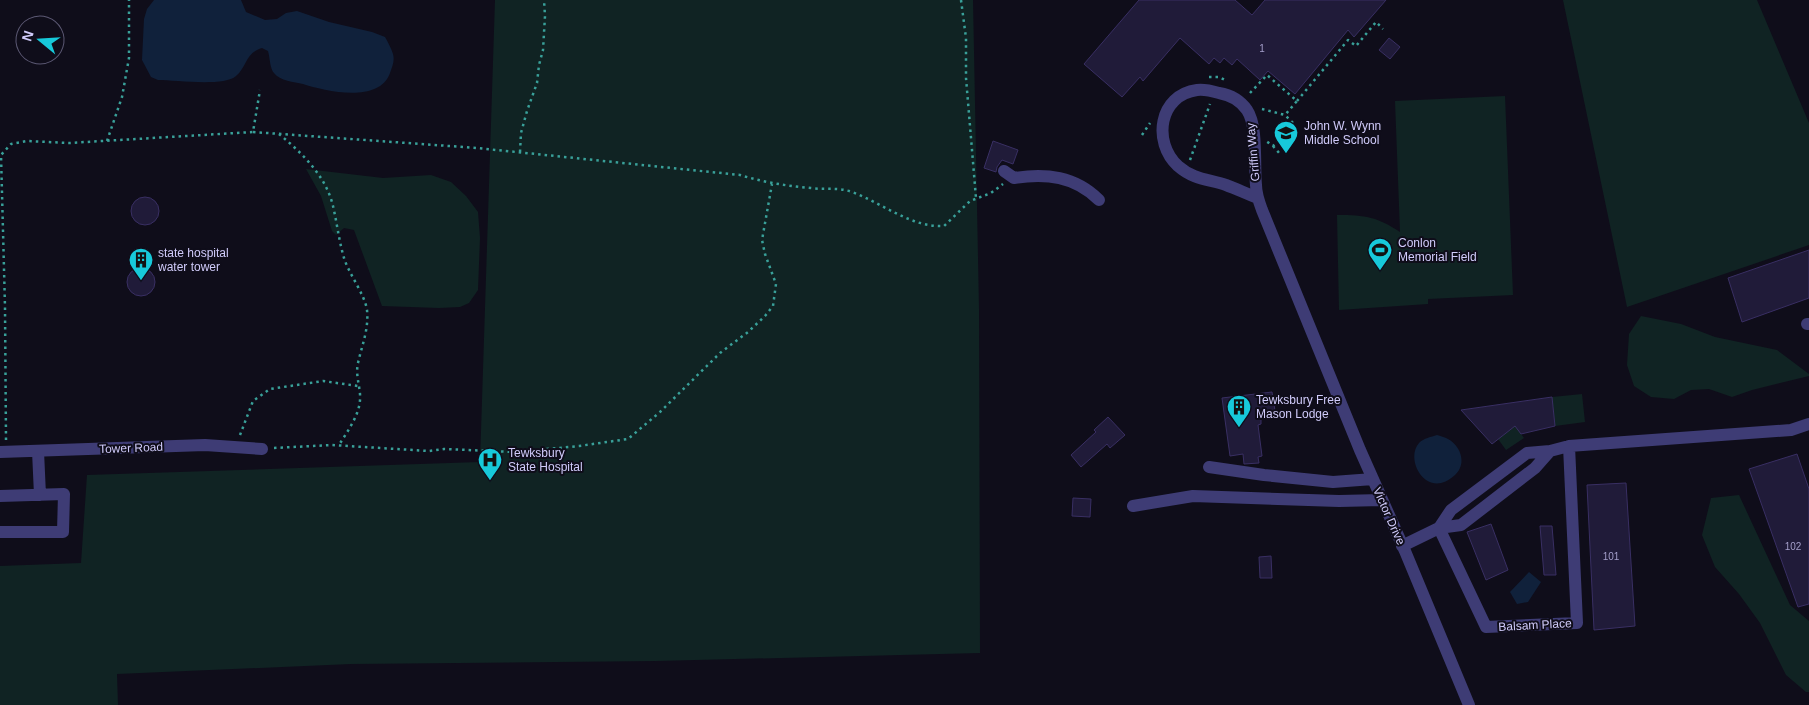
<svg xmlns="http://www.w3.org/2000/svg" width="1809" height="705" font-family="Helvetica,sans-serif">
<rect width="100%" height="100%" fill="#0f0d1a"/>
<!-- green -->
<path fill="#102323" d="M 495,0 L 973,0 L 979,309 L 980,653 L 656,661 L 351,664 L 117,674 L 118,705 L 0,705 L 0,566 L 81,563 L 87,475 L 480,462 Z
M 1563,0 L 1757,0 L 1809,123 L 1809,245 L 1627,307 Z
M 1505,96 L 1513,295 L 1428,299 L 1428,304 L 1339,310 L 1337,215 C 1366,215 1377,217 1400,232 L 1395,101 Z
M 306,169 L 383,178 L 431,175 L 451,182 L 466,196 L 478,212 L 480,238 L 478,290 L 469,303 L 460,307 L 439,308 L 382,306 L 354,230 L 344,228 L 336,235 L 332,231 L 321,196 Z
M 1641,316 L 1681,324 L 1715,337 L 1777,350 L 1809,374 L 1809,376 L 1752,390 L 1732,397 L 1709,389 L 1691,390 L 1674,399 L 1651,397 L 1634,386 L 1627,365 L 1629,334 Z
M 1582,394 L 1585,422 L 1555,426 L 1552,397 Z
M 1515,426 L 1524,438 L 1506,450 L 1498,439 Z
M 1739,495 L 1790,605 L 1809,621 L 1809,692 L 1806,692 L 1786,675 L 1760,623 L 1739,594 L 1715,567 L 1702,535 L 1711,498 Z"/>
<!-- water -->
<path fill="#10213b" d="M 154,0 L 241,0 L 246,12 L 265,20 L 277,19 L 286,13 L 297,11 L 329,22 L 372,32 L 385,37 C 388,42 391,48 393,54 C 395,61 392,67 390,73 C 379,104 325,91 303,84 C 294,82 280,81 274,73 C 270,69 270,58 268,51 L 262,48 C 245,53 247,67 236,76 C 224,87 175,80 158,80 L 151,77 L 142,60 L 144,19 L 147,9 Z
M 1437,435 C 1440,436 1445,437 1448,439 C 1461,446 1467,464 1455,475 C 1427,501 1404,460 1419,443 C 1424,438 1431,437 1437,435 Z
M 1529,572 L 1541,582 L 1528,602 L 1517,604 L 1510,592 Z"/>
<!-- building -->
<path fill="#201b39" stroke="#392f63" d="M 1139,0 L 1235,0 L 1252,15 L 1265,0 L 1386,0 L 1354,37 L 1348,30 L 1295,94 L 1268,71 L 1260,80 L 1237,59 L 1232,65 L 1224,58 L 1220,63 L 1214,58 L 1209,64 L 1180,38 L 1143,81 L 1140,77 L 1122,97 L 1084,64 Z
M 1389,38 L 1400,47 L 1390,59 L 1379,50 Z
M 993,141 L 1018,150 L 1013,164 L 1002,160 L 997,167 L 996,172 L 984,168 Z
M131 211a14 14 0 1 1 28 0a14 14 0 1 1-28 0Z
M 1809,250 L 1809,298 L 1742,322 L 1728,278 Z
M127 282a14 14 0 1 1 28 0a14 14 0 1 1-28 0Z
M 1272,392 L 1276,417 L 1261,419 L 1261,424 L 1258,425 L 1262,456 L 1258,457 L 1259,463 L 1244,464 L 1243,454 L 1230,456 L 1222,398 Z
M 1552,397 L 1555,426 L 1521,434 L 1515,426 L 1492,444 L 1461,410 Z
M 1108,417 L 1125,435 L 1110,448 L 1107,444 L 1081,467 L 1071,455 L 1096,432 L 1094,430 Z
M 1797,454 L 1809,489 L 1809,604 L 1798,607 L 1749,469 Z
M 1626,483 L 1635,626 L 1594,630 L 1587,485 Z
M 1073,498 L 1091,499 L 1090,517 L 1072,516 Z
M 1491,524 L 1508,570 L 1486,580 L 1467,532 Z
M 1540,526 L 1552,526 L 1556,575 L 1544,575 Z
M 1271,556 L 1272,578 L 1260,578 L 1259,557 Z"/>
<g fill="none" stroke-linecap="round" stroke-linejoin="round">
<!-- path -->
<path stroke="#39a099" stroke-width="2.5" stroke-dasharray="2.5 4" stroke-linecap="butt" d="M 961,0 L 966,38 L 966,78 L 976,198
M 1209,77 L 1219,77 L 1227,81
M 1250,93 L 1267,75 L 1297,101 L 1285,115
M 1297,101 L 1348,40 L 1356,46 L 1376,22 L 1383,29
M 1262,109 L 1285,115 L 1294,124 L 1273,146 L 1266,141
M 253,132 L 477,148 L 740,175 C 763,182 786,186 811,188 C 825,190 838,187 852,192 C 882,203 912,228 944,226 L 970,201 L 991,193 L 1003,184
M 279,134 C 302,153 326,176 333,206 C 337,223 339,241 344,258 C 349,274 365,295 367,310 C 369,329 362,345 358,363 C 355,376 361,388 360,400 C 359,416 347,432 339,445
M 1142,135 L 1150,123
M 107,141 L 122,97 L 129,58 L 129,0
M 1273,146 L 1280,154
M 520,152 L 521,133 L 527,111 L 537,83 L 539,65 L 543,50 L 545,16 L 544,0
M 1190,160 L 1210,104
M 240,435 L 253,401 L 270,389 L 323,381 L 358,386
M 6,440 L 5,307 L 1,155 L 11,144 L 27,141 L 69,143 L 253,132 L 260,90
M 274,448 L 332,445 L 429,451 L 444,449 L 516,452 L 579,446 L 628,439 L 660,412 L 720,353 L 748,332 L 765,316 L 773,306 L 776,284 L 765,254 L 762,240 L 772,184"/>
<!-- minor -->
<path stroke="#3e3c75" stroke-width="12" d="M 1004,171 L 1014,178 C 1046,173 1075,176 1099,200
M 1258,198 C 1247,194 1237,189 1226,185 C 1208,179 1194,180 1178,166 C 1152,142 1159,95 1197,90 C 1204,89 1212,91 1219,93 C 1231,95 1240,100 1247,110 C 1258,126 1254,166 1256,185 C 1256,194 1259,202 1262,210 L 1360,450 L 1405,551 L 1469,705
M 1807,324 L 1809,324
M 38,451 L 40,495
M 0,452 L 205,445 L 262,449
M 1209,467 L 1264,475 L 1333,482 L 1373,479
M 0,496 L 64,494 L 63,532 L 0,532
M 1133,506 L 1193,496 L 1339,501 L 1382,500
M 1439,528 L 1451,510 L 1527,453 L 1550,451 L 1569,446 L 1791,430 L 1809,424
M 1439,528 L 1486,627 L 1577,623 L 1569,446
M 1402,546 L 1439,528 L 1461,525 L 1535,468 L 1550,451"/>
</g>
<!-- icons -->
<defs>
<symbol id="school-pin" viewBox="-11 -11 22 30"><path d="M0 17L-7.5 6A9.5 9.5 0 1 1 7.5 6Z" fill="#17c9da" stroke="#0f0d1a"/><path d="M0-5L7-2L0 1L-7-2ZM-4 1L0 2.5L4 1V4Q0 6-4 4Z" fill="#111"/></symbol>
<symbol id="stadium-pin" viewBox="-11 -11 22 30"><path d="M0 17L-7.5 6A9.5 9.5 0 1 1 7.5 6Z" fill="#17c9da" stroke="#0f0d1a"/><path d="M0-5a6.5 5 0 1 0 0 10a6.5 5 0 1 0 0-10ZM-3.5-1.8h7v3.6h-7Z" fill="#111"/></symbol>
<symbol id="building-pin" viewBox="-11 -11 22 30"><path d="M0 17L-7.5 6A9.5 9.5 0 1 1 7.5 6Z" fill="#17c9da" stroke="#0f0d1a"/><path d="M-4-6H4V6H1V3H-1V6H-4ZM-2.5-4.3h1.7v1.8h-1.7ZM.8-4.3h1.7v1.8H.8ZM-2.5-1h1.7V.8h-1.7ZM.8-1h1.7V.8H.8Z" fill="#111"/></symbol>
<symbol id="hospital-pin" viewBox="-11 -11 22 30"><path d="M0 17L-7.5 6A9.5 9.5 0 1 1 7.5 6Z" fill="#17c9da" stroke="#0f0d1a"/><path d="M-5-5h3v3.5h4V-5h3V5h-3V1.5h-4V5h-3Z" fill="#111"/></symbol>
</defs>
<g fill-rule="evenodd">
<use href="#school-pin" x="1272" y="119" width="28" height="38"/>
<use href="#stadium-pin" x="1366" y="236" width="28" height="38"/>
<use href="#building-pin" x="127" y="246" width="28" height="38"/>
<use href="#building-pin" x="1225" y="393" width="28" height="38"/>
<use href="#hospital-pin" x="476" y="446" width="28" height="38"/>
</g>
<g text-anchor="middle" dominant-baseline="central" stroke-width="4" stroke-linejoin="round" paint-order="stroke">
<!-- number labels -->
<g font-size="10" fill="#a49fca">
<text x="1262" y="48">1</text>
<text x="1793" y="546">102</text>
<text x="1611" y="556">101</text>
</g>
<!-- poi labels -->
<g font-size="12" fill="#d0cbfa" stroke="#0f0d1a" text-anchor="start">
<text x="1304" y="126">John W. Wynn<tspan x="1304" dy="14">Middle School</tspan></text>
<text x="1398" y="243">Conlon<tspan x="1398" dy="14">Memorial Field</tspan></text>
<text x="158" y="253">state hospital<tspan x="158" dy="14">water tower</tspan></text>
<text x="1256" y="400">Tewksbury Free<tspan x="1256" dy="14">Mason Lodge</tspan></text>
<text x="508" y="453">Tewksbury<tspan x="508" dy="14">State Hospital</tspan></text>
</g>
<!-- street labels -->
<g font-size="12" fill="#d0cbfa" stroke="#0f0d1a">
<text transform="translate(1253 152) rotate(-95)">Griffin Way</text>
<text transform="translate(131 448) rotate(-2)">Tower Road</text>
<text transform="translate(1389 516) rotate(66)">Victor Drive</text>
<text transform="translate(1535 625) rotate(-3)">Balsam Place</text>
</g>
</g>
<!-- north arrow -->
<g transform="translate(40 40) rotate(288)"><circle r="24" fill="#0f0d1a" stroke="#5c5974"/>
<path d="M0-4L9 19L0 12L-9 19Z" fill="#17c9da"/>
<text y="-8" font-size="14" font-weight="bold" text-anchor="middle" fill="#d0cbfa">N</text>
</g>
</svg>
